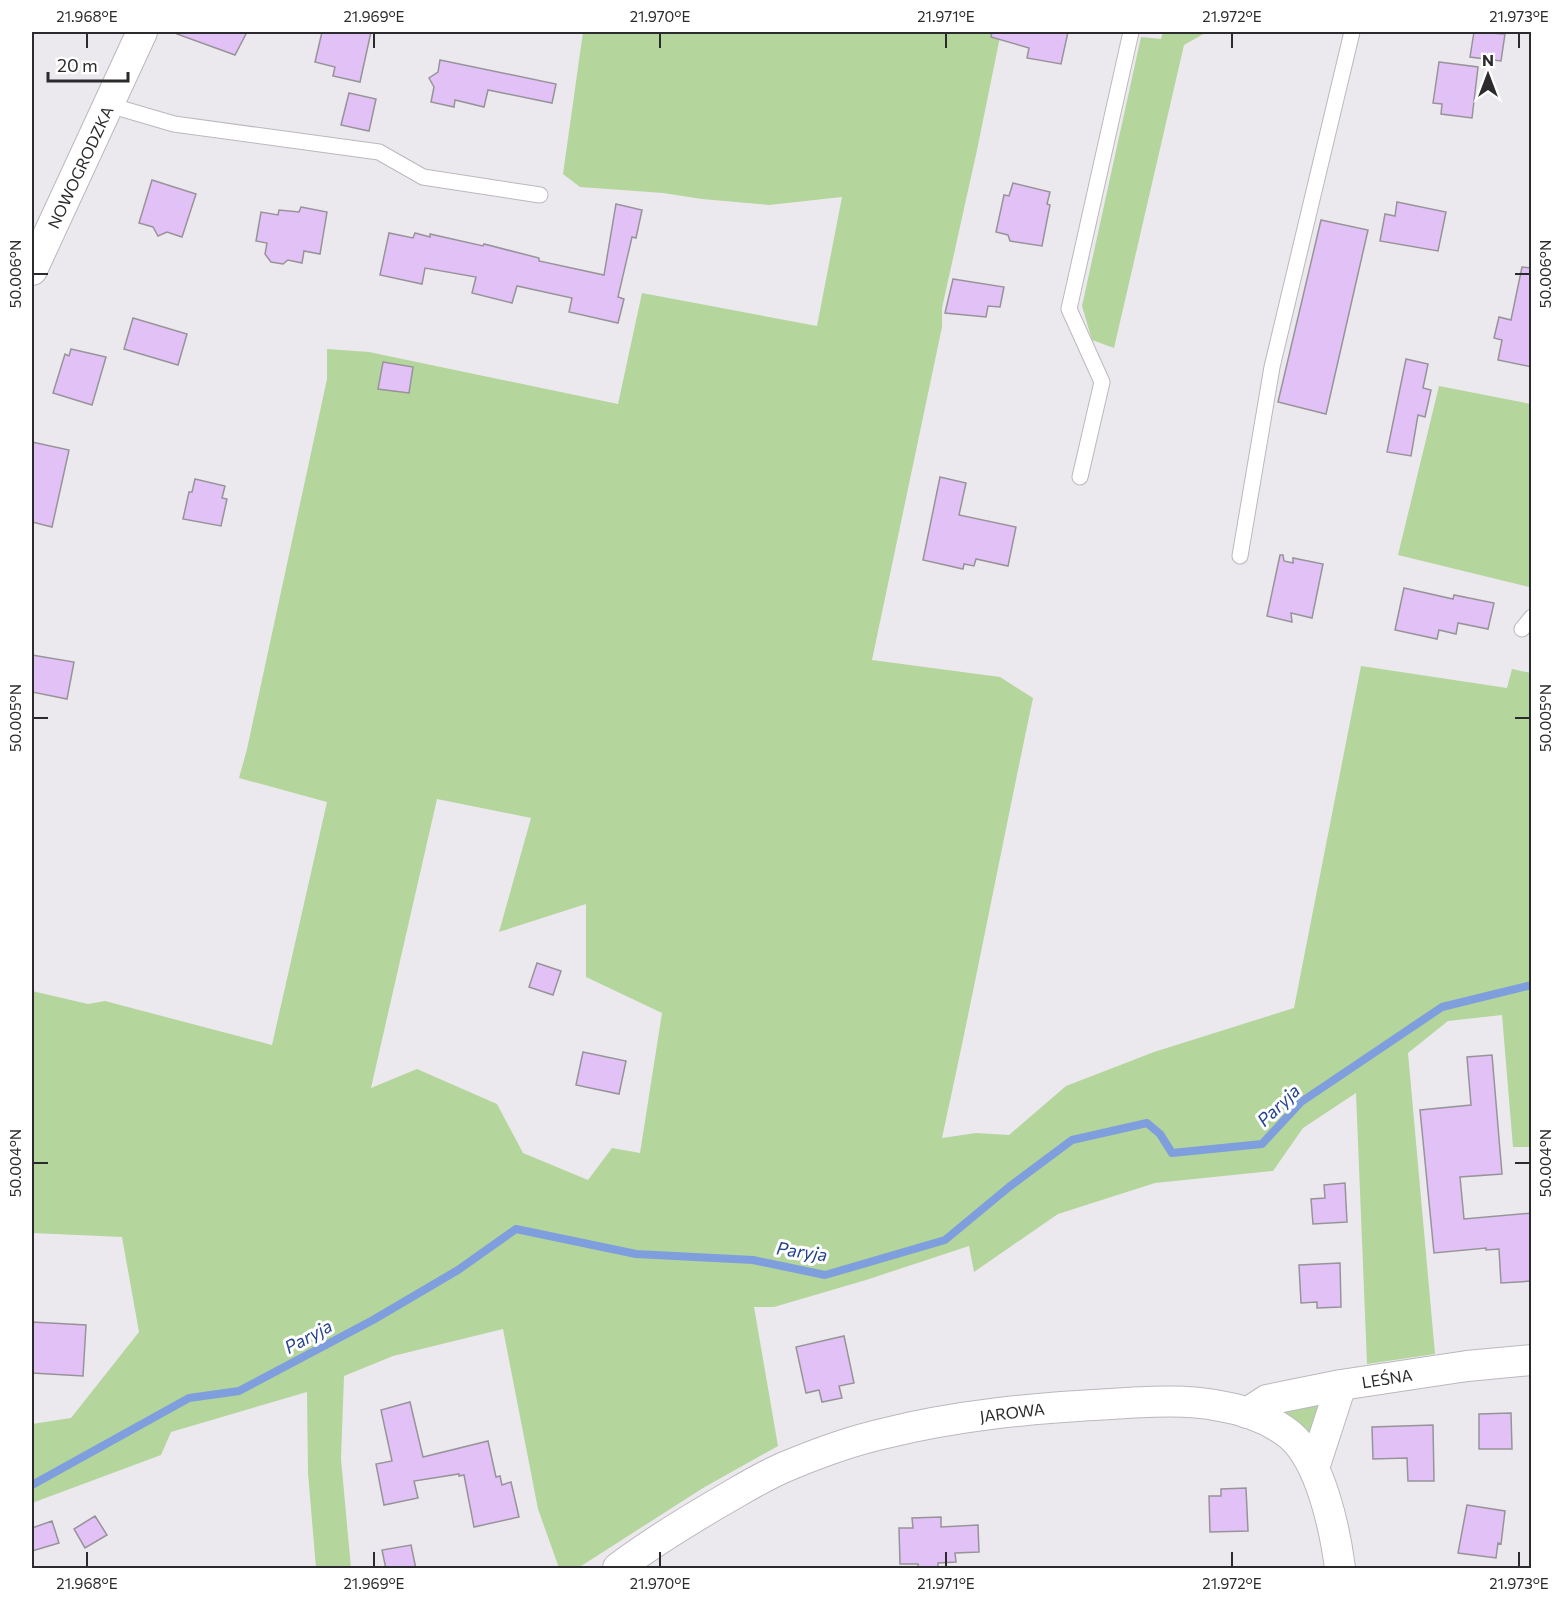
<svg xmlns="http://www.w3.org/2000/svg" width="1563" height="1600" font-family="Commissioner,sans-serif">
<rect width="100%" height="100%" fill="#ece9ee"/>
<!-- green -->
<path fill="#b4d59b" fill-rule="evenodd" d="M 583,32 L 1001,32 L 977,150 L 942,308 L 942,327 L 872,660 L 1000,677 L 1033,698 C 1002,845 974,992 942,1138 L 976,1133 L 1009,1135 L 1066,1086 L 1154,1052 L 1294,1008 L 1361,666 L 1507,688 L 1512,669 L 1531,673 L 1531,1147 L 1513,1147 L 1502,1015 L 1448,1021 L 1408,1053 L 1435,1354 L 1367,1364 L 1356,1093 L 1303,1128 L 1273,1171 L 1155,1183 L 1058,1214 L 974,1272 L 969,1246 L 866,1280 L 774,1307 L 754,1307 L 778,1446 L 703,1488 L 578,1568 L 559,1568 L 538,1509 L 503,1329 L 393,1356 L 344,1376 L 341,1459 L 351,1568 L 316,1568 L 308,1473 L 307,1392 L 171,1432 L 161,1455 L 32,1503 L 32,1424 L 71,1418 L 139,1332 L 122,1237 L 32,1233 L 32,991 L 88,1004 L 105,1001 L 272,1045 L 327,802 L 239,778 L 247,749 L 327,379 L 327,349 L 369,352 L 618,404 L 642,293 L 817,326 L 842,197 L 769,205 L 702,199 L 663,193 L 580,187 L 563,174 ZM 437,799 L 531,818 L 499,932 L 586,904 L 586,977 L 662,1013 L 640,1153 L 612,1148 L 588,1180 L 523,1153 L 497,1104 L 417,1069 L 371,1088 Z
M 1163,32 L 1207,32 L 1184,45 L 1114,348 L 1092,340 L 1082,306 L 1141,37 L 1161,39 Z
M 1439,386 L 1531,404 L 1532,578 L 1529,587 L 1398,555 Z
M 1327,1400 L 1314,1443 L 1270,1404 Z"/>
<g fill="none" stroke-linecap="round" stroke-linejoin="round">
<!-- stream -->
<path stroke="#7f9edd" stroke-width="8" d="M 32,1485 L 189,1398 L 239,1391 L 373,1320 L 458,1270 L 516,1229 L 636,1254 L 753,1260 L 825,1275 L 945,1240 L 1009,1187 L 1072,1140 L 1147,1123 L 1160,1134 L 1172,1153 L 1262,1144 L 1301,1102 L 1442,1007 L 1532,985"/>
</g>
<!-- building -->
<path fill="#e2c1f6" stroke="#979499" stroke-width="1.5" d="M 177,32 L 247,32 L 235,55 L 177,34 Z
M 322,32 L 371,32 L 360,82 L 333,76 L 335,67 L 315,62 Z
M 992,32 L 1068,32 L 1061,64 L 1027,58 L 1029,48 L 991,37 Z
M 1474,32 L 1505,34 L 1501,61 L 1470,57 Z
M 440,60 L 556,84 L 552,103 L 488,90 L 484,107 L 455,100 L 454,107 L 431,102 L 434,87 L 429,78 L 438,72 Z
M 1439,62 L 1478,67 L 1472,118 L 1441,114 L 1442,104 L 1433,103 Z
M 349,93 L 376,99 L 369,131 L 341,125 Z
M 152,180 L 196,194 L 182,237 L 167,232 L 158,236 L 153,227 L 139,223 Z
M 1013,183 L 1050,192 L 1047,204 L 1050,205 L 1042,246 L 1010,241 L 1008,235 L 996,232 L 1004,195 L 1009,196 Z
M 1397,202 L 1446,212 L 1438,251 L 1380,241 L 1385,214 L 1395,216 Z
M 616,204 L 642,210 L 636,238 L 632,237 L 618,297 L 624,299 L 618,323 L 569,312 L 572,298 L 517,286 L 512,303 L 472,293 L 476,277 L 425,268 L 422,284 L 380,275 L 389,233 L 413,238 L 415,233 L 430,237 L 430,234 L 483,246 L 484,244 L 539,258 L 539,261 L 604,275 Z
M 301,207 L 327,212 L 320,254 L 304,251 L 302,263 L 288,260 L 283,264 L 271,262 L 265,254 L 267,243 L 256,241 L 261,212 L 278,215 L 279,210 L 299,212 Z
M 1321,220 L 1368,230 L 1326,414 L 1278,402 Z
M 1522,267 L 1532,268 L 1532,367 L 1498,360 L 1502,340 L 1494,338 L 1499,317 L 1511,320 Z
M 953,279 L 1004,287 L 1000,307 L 988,306 L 986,317 L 945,313 Z
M 133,318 L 187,334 L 178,365 L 124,349 Z
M 71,349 L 106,357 L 92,405 L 53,393 L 65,354 L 69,356 Z
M 1406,359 L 1428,364 L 1423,388 L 1431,390 L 1425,417 L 1418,415 L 1411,456 L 1387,452 Z
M 383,362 L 413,367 L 409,393 L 378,389 Z
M 32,442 L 69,450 L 52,527 L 32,522 Z
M 940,477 L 966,483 L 959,515 L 1016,527 L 1008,566 L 976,559 L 974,566 L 964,564 L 963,569 L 923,560 Z
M 195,479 L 225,486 L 222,498 L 227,499 L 221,526 L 183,519 L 189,492 L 192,492 Z
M 1280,555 L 1283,555 L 1284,561 L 1293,563 L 1293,558 L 1323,564 L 1312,618 L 1291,613 L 1292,622 L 1267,616 Z
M 1404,588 L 1453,599 L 1454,595 L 1494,603 L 1488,629 L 1458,623 L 1456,634 L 1439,630 L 1437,639 L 1395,630 Z
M 32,655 L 74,662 L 67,699 L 32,692 Z
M 537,963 L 561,971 L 553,995 L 529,987 Z
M 583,1052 L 626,1061 L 619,1094 L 576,1085 Z
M 1492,1055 L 1502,1174 L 1460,1177 L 1464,1219 L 1532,1213 L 1532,1281 L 1501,1283 L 1499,1249 L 1486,1250 L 1486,1248 L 1434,1253 L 1420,1110 L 1471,1105 L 1467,1057 Z
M 1345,1183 L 1347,1222 L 1313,1224 L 1311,1199 L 1325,1198 L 1324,1185 Z
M 1340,1263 L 1341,1307 L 1317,1308 L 1317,1302 L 1301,1303 L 1299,1265 Z
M 32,1322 L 86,1325 L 83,1376 L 32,1373 Z
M 844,1336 L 854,1383 L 839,1386 L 842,1398 L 822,1402 L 819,1390 L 806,1393 L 796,1347 Z
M 410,1402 L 423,1457 L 488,1441 L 496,1477 L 500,1476 L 502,1485 L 511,1482 L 519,1517 L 474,1527 L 464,1475 L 459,1476 L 459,1474 L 414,1481 L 418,1498 L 384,1505 L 376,1464 L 392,1461 L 381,1410 Z
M 1511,1413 L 1512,1449 L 1479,1449 L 1479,1414 Z
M 1433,1425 L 1434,1481 L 1408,1481 L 1407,1458 L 1373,1459 L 1372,1427 Z
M 1246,1488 L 1248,1531 L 1210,1532 L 1209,1496 L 1221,1496 L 1221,1489 Z
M 1467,1505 L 1505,1511 L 1501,1544 L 1498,1543 L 1496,1558 L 1458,1553 Z
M 95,1516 L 107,1535 L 85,1548 L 74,1529 Z
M 941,1517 L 941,1527 L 978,1525 L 979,1552 L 955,1553 L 956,1562 L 938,1563 L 938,1569 L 918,1569 L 918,1564 L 900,1564 L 899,1528 L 913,1528 L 912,1518 Z
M 52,1521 L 59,1543 L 32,1551 L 32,1528 Z
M 411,1545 L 416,1569 L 386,1569 L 382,1550 Z"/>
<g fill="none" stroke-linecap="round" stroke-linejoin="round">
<defs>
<path id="lane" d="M 109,105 L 174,124 L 379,152 L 423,177 L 540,195
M 1080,477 L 1102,382 L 1069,309 L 1131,32
M 1240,556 L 1272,367 L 1352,32
M 1522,629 L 1532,617"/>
<path id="street" d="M 32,270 L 142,32
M 1247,1413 L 1267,1400 L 1341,1385 L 1467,1366 L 1532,1360
M 1314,1468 L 1341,1385
M 618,1568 C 654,1541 692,1518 732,1495 C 751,1484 771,1472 792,1464 C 821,1452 852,1441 882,1434 C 957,1415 1034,1408 1111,1404 C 1146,1402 1185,1399 1220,1406 C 1244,1410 1270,1419 1290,1435 C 1321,1461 1335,1530 1340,1568"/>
</defs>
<!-- lane casing -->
<use href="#lane" stroke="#bbb8bd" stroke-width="17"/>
<!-- street casing -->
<use href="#street" stroke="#bbb8bd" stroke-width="32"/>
<!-- lane -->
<use href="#lane" stroke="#fff" stroke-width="15"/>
<!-- street -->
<use href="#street" stroke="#fff" stroke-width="30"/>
</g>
<!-- ticks -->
<path fill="none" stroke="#2b2a2c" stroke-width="2" d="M 87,33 L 87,48M 374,33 L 374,48M 660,33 L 660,48M 946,33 L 946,48M 1232,33 L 1232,48M 1519,33 L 1519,48M 33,274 L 48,274M 1515,274 L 1530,274M 33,718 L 48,718M 1515,718 L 1530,718M 33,1163 L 48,1163M 1515,1163 L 1530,1163M 87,1552 L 87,1567M 374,1552 L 374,1567M 660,1552 L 660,1567M 946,1552 L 946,1567M 1232,1552 L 1232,1567M 1519,1552 L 1519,1567"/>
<g text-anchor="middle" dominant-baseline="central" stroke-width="6" stroke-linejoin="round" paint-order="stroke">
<!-- street labels -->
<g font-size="16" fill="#2b2a2c" stroke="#fff">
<text transform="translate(80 167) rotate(-65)">NOWOGRODZKA</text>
<text transform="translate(1387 1378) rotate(-9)">LEŚNA</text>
<text transform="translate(1012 1412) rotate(-7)">JAROWA</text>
</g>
<!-- water labels -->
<g font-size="18" font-style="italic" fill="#23438d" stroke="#fff">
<text transform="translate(1278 1105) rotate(-44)">Paryja</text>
<text transform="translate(802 1251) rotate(8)">Paryja</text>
<text transform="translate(308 1336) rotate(-28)">Paryja</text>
</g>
</g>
<!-- border -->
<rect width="1563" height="1600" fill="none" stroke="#ffffff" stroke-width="66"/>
<!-- north arrow -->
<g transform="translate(1488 75)" stroke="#ffffff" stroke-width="4.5" paint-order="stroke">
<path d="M0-4.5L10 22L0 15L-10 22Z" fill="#2b2a2c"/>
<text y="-9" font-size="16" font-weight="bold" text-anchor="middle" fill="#2b2a2c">N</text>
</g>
<!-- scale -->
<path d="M48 72v9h80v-9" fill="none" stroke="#2b2a2c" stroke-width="3"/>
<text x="57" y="72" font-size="18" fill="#2b2a2c" stroke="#ffffff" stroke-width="4.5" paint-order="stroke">20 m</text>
<rect x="33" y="33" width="1497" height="1534" fill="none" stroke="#2b2a2c" stroke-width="2"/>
<g font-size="15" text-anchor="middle" fill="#2b2a2c">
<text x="87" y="22">21.968°E</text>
<text x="374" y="22">21.969°E</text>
<text x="660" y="22">21.970°E</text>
<text x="946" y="22">21.971°E</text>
<text x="1232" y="22">21.972°E</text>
<text x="1519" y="22">21.973°E</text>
<text transform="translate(16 274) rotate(-90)" y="5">50.006°N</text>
<text transform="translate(1546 274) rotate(-90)" y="5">50.006°N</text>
<text transform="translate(16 718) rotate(-90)" y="5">50.005°N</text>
<text transform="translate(1546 718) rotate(-90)" y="5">50.005°N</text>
<text transform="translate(16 1163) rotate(-90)" y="5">50.004°N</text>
<text transform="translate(1546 1163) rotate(-90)" y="5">50.004°N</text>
<text x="87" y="1589">21.968°E</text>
<text x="374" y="1589">21.969°E</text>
<text x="660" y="1589">21.970°E</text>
<text x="946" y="1589">21.971°E</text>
<text x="1232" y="1589">21.972°E</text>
<text x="1519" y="1589">21.973°E</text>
</g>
</svg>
